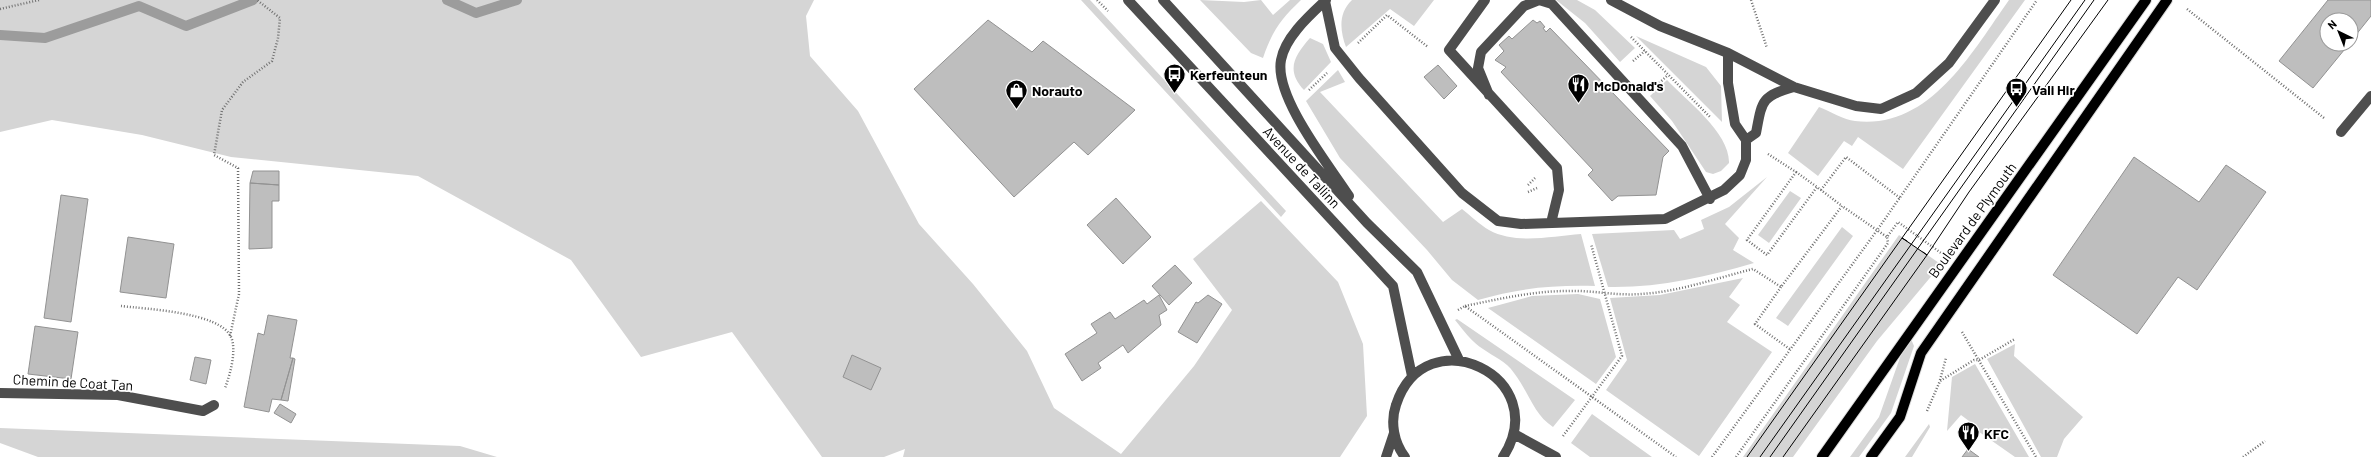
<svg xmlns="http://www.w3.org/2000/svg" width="2371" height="457" font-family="Barlow,sans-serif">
<rect width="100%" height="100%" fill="#fff"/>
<!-- green -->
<path fill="#d5d5d5" d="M 0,0 L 814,0 L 806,16 L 810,56 L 858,111 L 919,224 L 973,284 L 1027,351 L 1054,408 L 1121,454 L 1194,366 L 1232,310 L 1193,259 L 1261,201 L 1338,282 L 1363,344 L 1367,416 L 1340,457 L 903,457 L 905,449 L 884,457 L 822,457 L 732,332 L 641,357 L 571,260 L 418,176 L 231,157 L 142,135 L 52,120 L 0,132 Z
M 1081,0 L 1090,0 L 1286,211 L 1281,217 Z
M 1200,0 L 1244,2 L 1261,0 L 1273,15 L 1290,0 L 1301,0 C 1281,19 1272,31 1263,58 L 1251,53 Z
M 1352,0 L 1434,0 L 1414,26 L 1390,9 L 1346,47 C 1340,31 1338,13 1352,0 Z
M 1556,0 L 1577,0 L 1595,10 L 1635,48 L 1620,62 L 1585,23 Z
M 2009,0 L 2025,0 L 1903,169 L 1858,137 L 1852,146 L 1844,141 L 1818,176 L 1788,153 L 1819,107 C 1830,111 1844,120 1855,121 C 1930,130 1972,52 2009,0 Z
M 1636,36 L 1706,67 L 1721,86 L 1722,122 Z
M 1310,38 L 1323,44 L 1331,62 L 1304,90 C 1285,70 1295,55 1310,38 Z
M 1338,70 L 1345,82 L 1320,92 L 1443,222 L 1462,209 C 1471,216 1480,225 1489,230 C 1516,245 1552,236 1581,234 L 1595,286 C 1553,285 1519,288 1478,300 L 1452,280 L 1427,250 L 1340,158 L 1306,101 Z
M 1667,80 C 1687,101 1730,133 1729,163 L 1721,171 L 1713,174 L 1706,172 L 1672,121 L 1650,96 Z
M 1767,177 L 1725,224 L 1739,238 L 1733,250 L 1754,263 C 1705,277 1659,288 1608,287 L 1592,234 L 1674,230 L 1680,239 L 1704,229 L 1701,220 L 1729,207 Z
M 1790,191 L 1801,198 L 1769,243 L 1758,235 Z
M 1842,227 L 1853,236 L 1788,326 L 1776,318 Z
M 1899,235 L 1939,263 L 1934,273 L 1877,341 L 1793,457 L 1743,457 Z
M 1743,278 L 1729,297 L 1740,305 L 1727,322 L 1772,352 L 1699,456 L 1606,390 L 1627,360 L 1610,298 L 1660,295 Z
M 1578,294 L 1600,299 L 1616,357 L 1596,384 L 1488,308 L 1532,296 Z
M 1457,319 L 1575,400 L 1553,427 C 1533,414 1529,392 1514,373 C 1506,361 1494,357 1483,349 C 1472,342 1463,330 1455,320 Z
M 1911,339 L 1914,346 L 1891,413 L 1859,457 L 1850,457 L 1879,417 L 1902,352 Z
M 2015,344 L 2014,356 L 2083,417 L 2064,439 L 2057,457 L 2041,457 L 1987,359 Z
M 1975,364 L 2029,457 L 2015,457 L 1975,429 L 1966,427 L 1969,421 L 1961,415 L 1947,431 L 1952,377 Z
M 1592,414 L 1652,457 L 1590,457 L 1571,443 Z
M 1929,424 L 1930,427 L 1912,457 L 1905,457 Z
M 0,428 L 460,446 L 497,457 L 38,457 L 0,443 Z"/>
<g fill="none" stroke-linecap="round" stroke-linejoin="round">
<!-- stream -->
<path stroke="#9c9c9c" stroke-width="10" d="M 447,0 L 476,13 L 517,0
M 0,35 L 45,38 L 139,6 L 186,26 L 253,0"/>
</g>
<!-- building -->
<path fill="#bebebe" stroke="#929292" d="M 2328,0 L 2371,0 L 2371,16 L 2351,41 L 2351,20 L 2327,20 L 2327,44 L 2349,44 L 2313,88 L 2279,61 Z
M 988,20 L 1032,52 L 1043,41 L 1135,110 L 1088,155 L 1074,142 L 1014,197 L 914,89 Z
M 1533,20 L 1537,23 L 1540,21 L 1545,27 L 1543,28 L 1546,32 L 1550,28 L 1669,151 L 1663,157 L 1656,195 L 1618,196 L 1612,201 L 1588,175 L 1593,170 L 1501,72 L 1506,67 L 1495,60 L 1504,51 L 1499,45 L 1509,36 L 1512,39 Z
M 1438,65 L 1457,86 L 1444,99 L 1424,77 Z
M 2134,157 L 2199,202 L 2226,165 L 2266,192 L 2197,290 L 2178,277 L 2137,334 L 2053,275 Z
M 253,171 L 279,171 L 279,185 L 250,183 Z
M 250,183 L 279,185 L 279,201 L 272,201 L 272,248 L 249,249 Z
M 61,195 L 88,199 L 71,322 L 44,318 Z
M 1116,198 L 1151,237 L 1123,264 L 1087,225 Z
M 128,237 L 174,244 L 166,298 L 120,292 Z
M 1175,265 L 1192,283 L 1169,305 L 1152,286 Z
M 1159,295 L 1167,310 L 1159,315 L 1161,325 L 1128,353 L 1123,345 L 1098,363 L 1101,368 L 1082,381 L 1065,354 L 1097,333 L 1091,324 L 1110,312 L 1115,319 L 1144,300 L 1147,304 Z
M 1208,295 L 1222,304 L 1197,343 L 1178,332 L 1196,302 L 1198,303 Z
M 268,315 L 297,320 L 290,358 L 293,358 L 281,400 L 272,399 L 269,412 L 244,407 L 258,333 L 264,335 Z
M 35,326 L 78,332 L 71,379 L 28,374 Z
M 852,355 L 881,368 L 871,390 L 843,377 Z
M 195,357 L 211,360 L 206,384 L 190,380 Z
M 293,358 L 295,359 L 288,401 L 281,400 Z
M 280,404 L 296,414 L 291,423 L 274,413 Z
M 1968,449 L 1979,457 L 1962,457 Z"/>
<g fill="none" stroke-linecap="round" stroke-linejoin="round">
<defs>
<path id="major" d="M 1822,457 L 2146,0
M 1871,457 L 1900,417 L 1921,353 L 2167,0"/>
</defs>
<!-- major casing -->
<use href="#major" stroke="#dbdbdb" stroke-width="12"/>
<!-- path -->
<path stroke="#707070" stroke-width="2.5" stroke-dasharray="1 2" stroke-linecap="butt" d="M 1097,0 L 1108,11
M 1751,0 L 1767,48
M 0,9 L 39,0
M 2187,9 L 2324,118
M 1631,37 L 1710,117
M 1358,43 L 1387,15 L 1428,47
M 1633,61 L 1645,51
M 1657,85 L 1668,75
M 1309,90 L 1327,73
M 1768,154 L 1796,172 L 1747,240 L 1767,255 L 1817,187 L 1842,206
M 1796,172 L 1817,187
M 1528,185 L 1535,178
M 1821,190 L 1846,157 L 1900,198
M 1528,192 L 1537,188
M 1781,287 L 1755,324 L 1791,350
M 121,306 C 145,309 220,312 231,337 C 237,350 230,375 225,388
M 1465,306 C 1499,299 1533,291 1568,291 C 1592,290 1616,296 1641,294 C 1678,292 1717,278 1753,269 L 1781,287 L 1842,206 L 1887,237 L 1898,222 L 1941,253
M 1458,310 L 1465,306 L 1676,457
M 1962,332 L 2036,457
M 230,336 L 239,294 L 238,168 L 214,155 L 222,110 L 243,82 L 272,61 L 278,38 L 280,18 L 257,0
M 1940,380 L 1946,358
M 1927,411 L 1940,381 L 1974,360 L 1979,360 L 2015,339
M 1563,436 L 1622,356 L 1591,244
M 1712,457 L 1878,229 L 2037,0
M 1736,457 L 1888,243 L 1887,237
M 2243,457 L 2265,441"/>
<!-- minor -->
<path stroke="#4e4e4e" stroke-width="10" d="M 1128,0 L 1393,286 L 1412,376
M 1163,0 L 1367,223 L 1417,272 L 1459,360
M 1326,0 C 1310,15 1285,37 1281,60 C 1274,97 1329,165 1349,196
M 1485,0 L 1449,50 L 1557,168 L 1559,190 L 1551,223
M 1611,0 L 1660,26 L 1728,53 L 1794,87 L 1856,106 L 1881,109 L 1916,93 L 1949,63 L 1995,0
M 1325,1 L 1335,48 L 1359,78 L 1462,193 L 1498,221 L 1521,224 L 1665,219 L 1724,190 L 1740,175 L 1746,160 L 1746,140 L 1735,124 L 1728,83 L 1728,53
M 1489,95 L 1478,68 L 1481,52 L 1524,6 L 1539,0 L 1552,4 L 1682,146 L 1710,199
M 2341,132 L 2371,96
M 1746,140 L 1756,133 C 1762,101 1761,96 1794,87
M 0,393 L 118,395 L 203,411 L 214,405
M 1514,434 L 1556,457
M 1386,457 L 1394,433
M 1405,457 C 1394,443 1390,422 1396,405 C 1425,315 1555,377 1503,457"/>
<!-- major -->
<use href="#major" stroke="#000" stroke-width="10"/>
<!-- tram -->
<path stroke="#000" stroke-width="1" d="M 2071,0 L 1902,238 L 1927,255 L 1969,192 L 2108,0
M 1747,457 L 1902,238 L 1907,241
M 1760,457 L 2085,0
M 1770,457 L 2094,0
M 1783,457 L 1927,255 L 1923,252"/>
</g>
<!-- icons -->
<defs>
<symbol id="bus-pin" viewBox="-11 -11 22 30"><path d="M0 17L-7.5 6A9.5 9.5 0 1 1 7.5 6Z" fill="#000" stroke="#fff"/><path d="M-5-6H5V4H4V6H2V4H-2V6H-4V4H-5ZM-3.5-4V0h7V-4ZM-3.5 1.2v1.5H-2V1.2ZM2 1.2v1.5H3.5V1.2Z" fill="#fff"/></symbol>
<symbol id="restaurant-pin" viewBox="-11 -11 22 30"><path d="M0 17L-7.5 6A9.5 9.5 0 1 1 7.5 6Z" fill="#000" stroke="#fff"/><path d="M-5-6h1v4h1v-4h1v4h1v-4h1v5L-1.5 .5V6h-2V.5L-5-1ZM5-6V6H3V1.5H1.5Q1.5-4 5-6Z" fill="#fff"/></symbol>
<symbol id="shop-pin" viewBox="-11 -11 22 30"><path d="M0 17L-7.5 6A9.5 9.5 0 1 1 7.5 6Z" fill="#000" stroke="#fff"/><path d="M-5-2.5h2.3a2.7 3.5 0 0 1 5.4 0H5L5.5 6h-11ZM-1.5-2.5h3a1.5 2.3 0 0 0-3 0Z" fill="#fff"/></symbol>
</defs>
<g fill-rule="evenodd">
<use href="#bus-pin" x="1162" y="62" width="25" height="34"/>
<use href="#restaurant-pin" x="1566" y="72" width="25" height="34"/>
<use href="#bus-pin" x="2004" y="76" width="25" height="34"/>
<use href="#shop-pin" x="1004" y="78" width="25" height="34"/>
<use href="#restaurant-pin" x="1956" y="420" width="25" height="34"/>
</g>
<g text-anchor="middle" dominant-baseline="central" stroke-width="3.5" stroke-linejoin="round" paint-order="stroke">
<!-- poi labels -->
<g font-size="14" font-weight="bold" fill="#000" stroke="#fff" text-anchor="start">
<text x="1190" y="74">Kerfeunteun</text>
<text x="1594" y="85">McDonald's</text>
<text x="2032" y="89">Vali Hir</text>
<text x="1032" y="90">Norauto</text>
<text x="1984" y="433">KFC</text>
</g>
<!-- street labels -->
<g font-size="14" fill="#000" stroke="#fff">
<text transform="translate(1302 167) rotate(47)">Avenue de Tallinn</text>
<text transform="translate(1972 220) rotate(-54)">Boulevard de Plymouth</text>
<text transform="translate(73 382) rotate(3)">Chemin de Coat Tan</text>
</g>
</g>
<!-- north arrow -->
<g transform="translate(2339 32) rotate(317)"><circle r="19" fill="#ffffff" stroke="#999999"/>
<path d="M0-3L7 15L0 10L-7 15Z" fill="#000000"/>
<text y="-6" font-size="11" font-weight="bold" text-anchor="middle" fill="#000000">N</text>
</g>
</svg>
